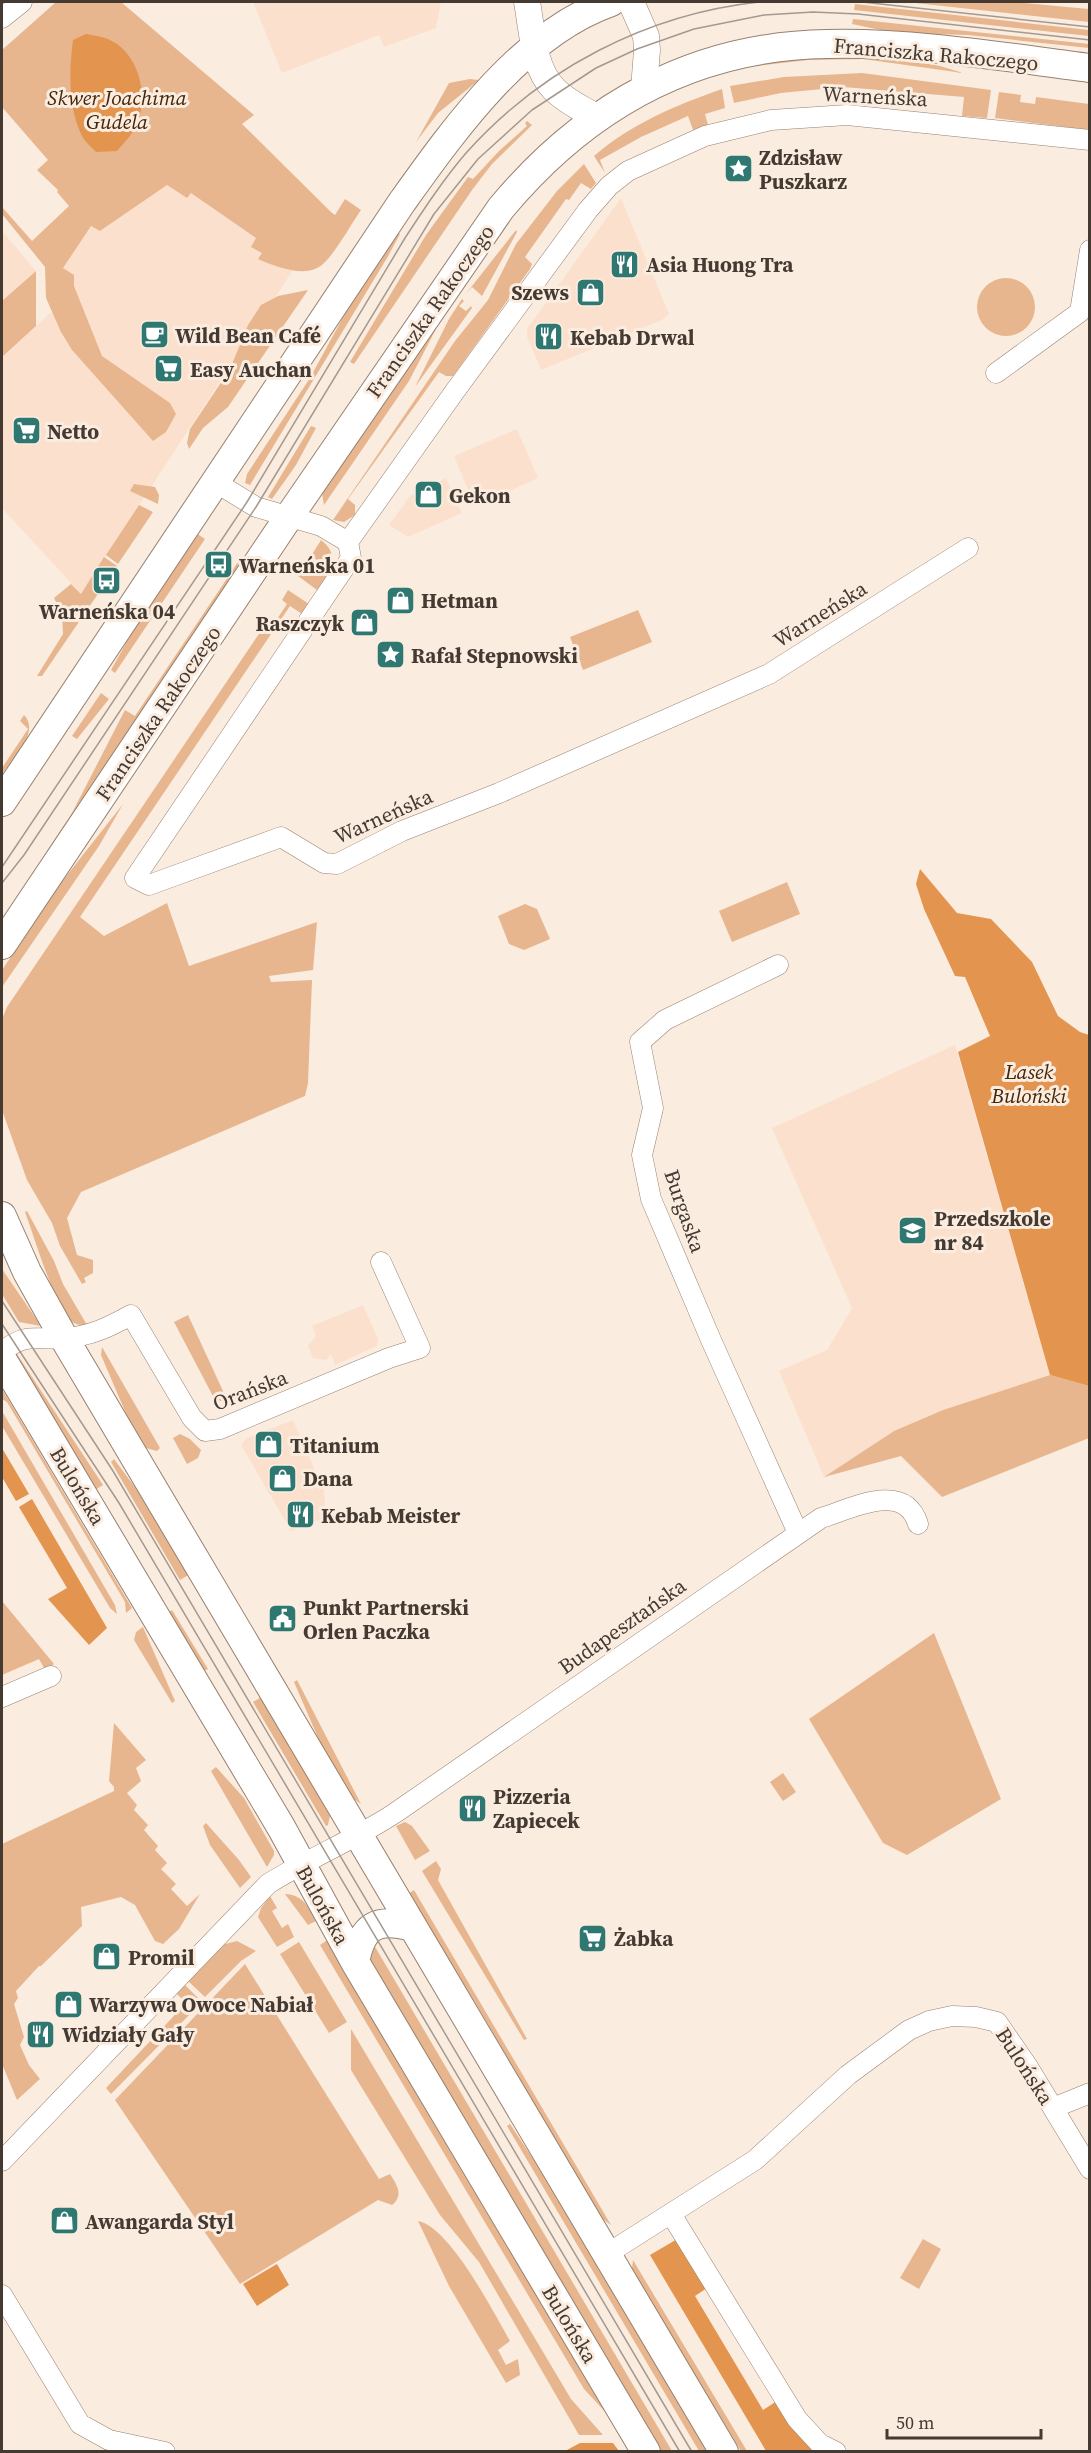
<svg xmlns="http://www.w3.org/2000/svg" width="1091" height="2453" font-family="'Source Serif 4',serif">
<rect width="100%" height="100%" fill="#fbece0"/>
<!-- built -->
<path fill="#fbe1cd" d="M 253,2 L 441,2 L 436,28 L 384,47 L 379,35 L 282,73 Z
M 172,181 L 331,212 L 81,594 L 2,508 L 2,357 L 56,308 L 50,292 L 74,215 L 100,231 Z
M 621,198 L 669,314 L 662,320 L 541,370 L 527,337 L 527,329 Z
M 2,231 L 36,271 L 2,301 Z
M 517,429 L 538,478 L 475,507 L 454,456 Z
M 446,478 L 462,513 L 408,537 L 389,525 L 410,496 Z
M 955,1045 L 1050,1375 L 943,1410 L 894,1431 L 824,1477 L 779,1371 L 827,1350 L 852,1308 L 772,1128 Z
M 363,1305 L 378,1339 L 377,1346 L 335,1365 L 331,1354 L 326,1360 L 313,1358 L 308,1346 L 316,1336 L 312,1326 Z
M 293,1420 L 324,1491 L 326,1517 L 291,1531 L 241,1445 L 247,1438 Z"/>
<!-- green -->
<path fill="#e7b68e" d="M 56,2 L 121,2 L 254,115 L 242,124 L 331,212 L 335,215 L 345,199 L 361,210 C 352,223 334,255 323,264 C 307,279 277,267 260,260 L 258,259 L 262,253 L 251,247 L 256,238 L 191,193 L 187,198 L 167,185 L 100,231 L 91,226 L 63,268 L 74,275 L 74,286 L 102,356 L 170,403 L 176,414 L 166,432 L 153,441 L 72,350 L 61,332 L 46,298 L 45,267 L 2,214 L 2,207 L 32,241 L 69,206 L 57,192 L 58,190 L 37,170 L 48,160 L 2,107 L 2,50 Z
M 906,2 L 1013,2 L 1089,9 L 1089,22 Z
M 855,4 L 1089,30 L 1089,36 L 854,10 Z
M 853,19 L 1089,44 L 1089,48 L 968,35 L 895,33 L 852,24 Z
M 893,57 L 940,66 L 963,73 L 863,59 L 808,60 L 746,67 L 787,58 Z
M 862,73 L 991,90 L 987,118 L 962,116 L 964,97 L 843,87 L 781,93 L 734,103 L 730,86 L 784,77 Z
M 470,79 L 479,80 L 438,113 L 416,142 L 449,83 Z
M 722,89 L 725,108 L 705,114 L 708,125 L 693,130 L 688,116 L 641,137 L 600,160 L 605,173 L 594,156 C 631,124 676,105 722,89 Z
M 999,92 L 1021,95 L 1020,102 L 1035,104 L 1036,97 L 1089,104 L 1089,130 L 995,118 Z
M 527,121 L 532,125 L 492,164 L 472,190 L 354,364 L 350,362 L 426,235 L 468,177 L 473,179 L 499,151 L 527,126 L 525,123 Z
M 584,164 L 596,183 L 591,189 L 581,183 L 569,200 L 566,199 L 525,257 L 532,264 L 530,269 L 453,376 L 446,376 L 439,372 L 348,499 L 355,505 L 355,515 L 344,522 L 333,520 L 455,341 L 488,300 L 516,244 L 557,191 Z
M 516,230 L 517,232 L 482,296 L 472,287 L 465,295 Z
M 397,232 L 400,234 L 387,258 L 250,485 L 245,483 L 247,474 L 310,378 L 353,299 Z
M 36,271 L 36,326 L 2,357 L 2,301 Z
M977 307a29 29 0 1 1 58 0a29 29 0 1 1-58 0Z
M 308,290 L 228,407 L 203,428 L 189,449 L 187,443 L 190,429 L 230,369 L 248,325 L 261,305 L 278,296 Z
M 462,299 L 464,301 L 459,306 L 466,311 L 471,306 L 472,308 L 415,387 L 449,319 Z
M 433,328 L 436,329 L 409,381 L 324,505 L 322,493 Z
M 311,426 L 316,428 L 296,465 L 272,499 L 268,497 Z
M 134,484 L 155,487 L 159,495 L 158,504 L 130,491 Z
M 139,505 L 153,512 L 118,564 L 106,555 Z
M 196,533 L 205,539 L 115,673 L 111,670 L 144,611 Z
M 321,540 C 342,556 329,573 317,590 L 298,576 L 303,568 L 316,576 L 323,564 L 311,556 Z
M 104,557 L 117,566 L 42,676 L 37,676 L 63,634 L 62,614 L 54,598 L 71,584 L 81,594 Z
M 238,562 L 242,564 L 50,854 L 47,851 L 72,813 L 125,710 L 135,716 Z
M 288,590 L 309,604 L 302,614 L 290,606 L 80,917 L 104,936 L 167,903 L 189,966 L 317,922 L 313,970 L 269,976 L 271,982 L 312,980 L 308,1083 L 305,1096 L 81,1192 L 67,1218 L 77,1255 L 93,1260 L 93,1273 L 84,1278 L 86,1282 L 82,1284 L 60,1246 L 52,1223 L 27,1180 L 2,1110 L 2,1019 L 7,1007 L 263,628 L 269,631 L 287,604 L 282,600 Z
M 638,610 L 652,642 L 583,670 L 570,637 Z
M 101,693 L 109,699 L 77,739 L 72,736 Z
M 24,715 C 41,732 12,759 2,774 L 2,768 L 28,729 L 20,721 Z
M 123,804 L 99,846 L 2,987 L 2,970 L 60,884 Z
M 787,882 L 800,914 L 732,942 L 719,911 Z
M 525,904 L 537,909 L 550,939 L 524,950 L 509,944 L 498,916 Z
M 27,1211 L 54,1261 L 63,1284 L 87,1325 C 81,1325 75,1325 70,1320 C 53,1301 35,1239 25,1212 Z
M 2,1269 L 41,1326 L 19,1322 L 2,1294 Z
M 188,1315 L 228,1402 L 215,1400 L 174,1322 Z
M 102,1347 L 160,1448 L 157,1451 L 146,1448 L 127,1416 L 101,1355 Z
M 13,1348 L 103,1485 L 92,1492 L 10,1350 Z
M 1050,1375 L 1089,1386 L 1089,1438 L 942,1497 L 901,1456 L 824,1477 L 894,1431 L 943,1410 Z
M 2,1389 L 132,1608 L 126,1613 L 125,1602 L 7,1402 L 2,1399 Z
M 2,1411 L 115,1605 L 117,1614 L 110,1608 L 2,1426 Z
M 180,1434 L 190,1439 L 201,1450 L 198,1458 L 187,1464 L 173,1438 Z
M 114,1459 L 152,1510 L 190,1574 L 180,1580 L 111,1462 Z
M 2,1601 L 54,1664 L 49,1668 L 44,1668 L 39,1659 L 2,1675 Z
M 172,1610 L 208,1669 L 204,1671 L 165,1615 Z
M 143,1627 L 175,1701 L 172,1703 L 134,1640 L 136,1632 Z
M 934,1633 L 1001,1799 L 907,1855 L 883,1843 L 809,1719 Z
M 297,1680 L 361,1804 L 354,1799 L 322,1747 L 294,1682 Z
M 263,1696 L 331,1811 L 328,1825 L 326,1826 L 253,1702 Z
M 114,1723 L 146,1760 L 136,1768 L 141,1781 L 127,1793 L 137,1805 L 134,1810 L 148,1825 L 144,1830 L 158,1846 L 155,1850 L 167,1863 L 161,1869 L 176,1884 L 171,1889 L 187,1906 L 200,1894 L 179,1929 L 163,1944 L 155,1941 L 135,1905 L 121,1897 L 81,1907 L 82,1926 L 41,1966 L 39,1966 L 16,1991 L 18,1998 L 14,2004 L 24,2037 L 20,2045 L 29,2065 L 40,2079 L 17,2100 L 2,2064 L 2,1844 L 114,1791 L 114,1787 L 109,1781 Z
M 216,1767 L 244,1798 L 274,1851 L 274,1855 L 267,1867 L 211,1771 Z
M 783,1773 L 796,1792 L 783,1801 L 770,1782 Z
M 405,1822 L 412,1826 L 430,1851 L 415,1860 L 396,1826 Z
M 206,1823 L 239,1860 L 251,1877 L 240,1888 L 210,1845 L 203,1826 Z
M 436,1861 L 441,1869 L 438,1880 L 527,2039 L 524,2040 L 422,1871 Z
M 414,1890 L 611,2225 L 601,2218 L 475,2002 L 408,1894 Z
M 285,1894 C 303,1895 308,1906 316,1921 L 308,1925 Z
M 270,1896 L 277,1908 L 272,1911 L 282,1928 L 288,1924 L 294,1937 L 277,1947 L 258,1917 L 261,1908 Z
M 329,1939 L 610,2417 L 584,2389 L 320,1945 Z
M 371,1940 L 672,2451 L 661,2451 L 367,1959 Z
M 237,1941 L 256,1951 L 241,1961 L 205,1997 L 188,1981 L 225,1944 Z
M 299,1942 L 347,2022 L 329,2033 L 280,1954 Z
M 245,1964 L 379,2179 L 390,2174 C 397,2185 404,2195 392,2205 L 378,2200 L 240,2284 L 115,2100 Z
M 185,1985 L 202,2002 L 111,2094 L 106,2088 L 186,2003 L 176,1993 Z
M 351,2029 L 571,2399 L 603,2435 L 579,2435 L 479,2262 L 440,2215 L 351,2070 Z
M 510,2124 L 557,2195 L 710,2451 L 699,2451 L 507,2126 Z
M 418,2221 C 450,2227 494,2313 510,2341 L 498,2350 L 506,2365 L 518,2359 L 520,2375 L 506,2383 L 449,2286 Z
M 923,2239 L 941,2249 L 919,2289 L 900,2278 Z
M 633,2260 L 747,2451 L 741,2451 L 634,2275 L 632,2269 Z"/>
<!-- forest -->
<path fill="#e3944e" d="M 86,34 C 97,36 107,37 117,44 C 143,63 150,106 132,133 C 128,139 122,145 117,151 L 96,152 C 91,147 84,141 81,134 C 68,105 69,70 73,40 Z
M 920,869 L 957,913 L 991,919 L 1032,962 L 1058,1016 L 1080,1032 L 1089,1035 L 1089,1386 L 1050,1375 L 958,1052 L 990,1036 L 965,977 L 955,976 L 924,909 L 916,884 Z
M 2,1448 L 29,1494 L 16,1501 L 2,1477 Z
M 32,1499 L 107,1628 L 89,1645 L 48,1599 L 67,1588 L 19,1507 Z
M 679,2238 L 707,2288 L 695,2296 L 763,2410 L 777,2401 L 791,2426 L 815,2451 L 766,2451 L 650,2255 Z
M 277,2264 L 289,2285 L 257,2306 L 243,2284 Z
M 580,2443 L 613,2443 L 619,2451 L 565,2451 Z"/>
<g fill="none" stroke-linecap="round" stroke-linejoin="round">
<defs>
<path id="minor" d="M 2,18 L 22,2
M 996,373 L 1080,312 L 1090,250
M 215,482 L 256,507 L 321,526 L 348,542
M 968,548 L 769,674 L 499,793 L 402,831 L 337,864 L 324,863 L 281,837 L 149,885 L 135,878 L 351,558 L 348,542 L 455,391 L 588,210 L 609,186 L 628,171 L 705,136 L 771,120 L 847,115 L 1090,140
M 778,965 L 665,1020 L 640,1042 L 653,1108 L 642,1155 L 651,1199 L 711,1340 L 798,1533
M 2,1351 C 31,1331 33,1341 65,1338 C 91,1336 109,1327 131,1315 L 192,1418 L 205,1431 L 220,1429 L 389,1358 L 420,1348 L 381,1262
M 2,1697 L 51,1676
M 1053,2108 L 1090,2093
M 2,2161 L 268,1884 C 309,1858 354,1840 395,1813 L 821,1518 C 851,1509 904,1480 918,1524
M 671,2214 L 797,2419 L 820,2444 L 836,2452
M 607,2254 L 755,2160 L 848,2075 L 909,2030 L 929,2021 L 952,2016 L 976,2017 L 997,2022 L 1028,2067 L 1090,2169
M 2,2295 L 80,2424 L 109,2440 L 165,2452"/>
<path id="tertiary" d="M 527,2 C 532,29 533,68 554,89 C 565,101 583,109 596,117
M 631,2 L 646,36 L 647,50 L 644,89"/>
<path id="secondary" d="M 2,802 L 402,202 C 455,128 522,33 611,2
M 2,945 L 288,518 L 501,208 C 585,107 693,46 827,44 C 915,42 1003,57 1090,68
M 2,1216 L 27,1272 L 64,1338 L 724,2452
M 2,1359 L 281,1827 L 355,1962 L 646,2452
M 355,1962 C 362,1926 376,1917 412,1927"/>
</defs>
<!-- minor casing -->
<use href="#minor" stroke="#97806e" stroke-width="21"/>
<!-- tertiary casing -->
<use href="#tertiary" stroke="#97806e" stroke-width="27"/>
<!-- secondary casing -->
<use href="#secondary" stroke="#97806e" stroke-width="30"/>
<!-- minor -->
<use href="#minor" stroke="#fff" stroke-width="20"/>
<!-- tertiary -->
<use href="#tertiary" stroke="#fff" stroke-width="26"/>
<!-- secondary -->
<use href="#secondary" stroke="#fff" stroke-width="28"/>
<!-- tram -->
<path stroke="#a5998e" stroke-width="1.5" d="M 862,2 L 1090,27
M 2,867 L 247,502 L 405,238 C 424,209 443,180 466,153 C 541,69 647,14 759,2
M 2,883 L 24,855 L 256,507 L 434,214 L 478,159 L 532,110 L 596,68 L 637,49 L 694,29 L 764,15 L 813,12 L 858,14 L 1090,40
M 2,1301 L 113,1471 L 692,2452
M 2,1324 L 119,1503 L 680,2452"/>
</g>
<!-- icons -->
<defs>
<symbol id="sight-square" viewBox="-11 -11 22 22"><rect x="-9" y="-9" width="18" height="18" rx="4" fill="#2f7872" stroke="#fbece0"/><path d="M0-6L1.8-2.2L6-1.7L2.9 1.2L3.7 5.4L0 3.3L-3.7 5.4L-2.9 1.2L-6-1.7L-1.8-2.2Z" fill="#fff"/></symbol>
<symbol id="restaurant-square" viewBox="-11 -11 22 22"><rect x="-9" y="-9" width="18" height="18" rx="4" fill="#2f7872" stroke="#fbece0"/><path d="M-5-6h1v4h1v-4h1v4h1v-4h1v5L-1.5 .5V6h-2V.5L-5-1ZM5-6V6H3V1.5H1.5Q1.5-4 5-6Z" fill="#fff"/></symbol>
<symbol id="shop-square" viewBox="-11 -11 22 22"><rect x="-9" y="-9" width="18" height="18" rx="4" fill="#2f7872" stroke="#fbece0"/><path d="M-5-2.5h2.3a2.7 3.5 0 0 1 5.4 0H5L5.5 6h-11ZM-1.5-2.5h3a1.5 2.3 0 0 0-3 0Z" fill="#fff"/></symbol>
<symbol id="cafe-square" viewBox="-11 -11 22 22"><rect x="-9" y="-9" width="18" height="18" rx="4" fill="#2f7872" stroke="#fbece0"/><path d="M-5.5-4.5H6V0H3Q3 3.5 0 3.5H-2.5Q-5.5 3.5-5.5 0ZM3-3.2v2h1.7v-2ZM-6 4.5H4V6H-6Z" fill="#fff"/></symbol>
<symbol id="supermarket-square" viewBox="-11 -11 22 22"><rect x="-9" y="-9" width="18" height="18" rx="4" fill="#2f7872" stroke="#fbece0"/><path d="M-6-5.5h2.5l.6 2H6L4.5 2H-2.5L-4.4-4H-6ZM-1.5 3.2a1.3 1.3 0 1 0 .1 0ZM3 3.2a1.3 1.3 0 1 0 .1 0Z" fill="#fff"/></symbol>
<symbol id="bus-square" viewBox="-11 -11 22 22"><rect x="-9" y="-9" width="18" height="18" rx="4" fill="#2f7872" stroke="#fbece0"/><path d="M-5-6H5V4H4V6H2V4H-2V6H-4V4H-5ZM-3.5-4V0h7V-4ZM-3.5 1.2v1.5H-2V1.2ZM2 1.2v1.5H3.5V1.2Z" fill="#fff"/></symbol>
<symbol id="school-square" viewBox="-11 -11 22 22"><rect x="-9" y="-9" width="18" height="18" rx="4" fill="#2f7872" stroke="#fbece0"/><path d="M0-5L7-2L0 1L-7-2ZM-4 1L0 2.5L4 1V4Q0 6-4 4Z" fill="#fff"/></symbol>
<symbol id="civic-square" viewBox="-11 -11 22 22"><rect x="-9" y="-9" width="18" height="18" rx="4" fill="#2f7872" stroke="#fbece0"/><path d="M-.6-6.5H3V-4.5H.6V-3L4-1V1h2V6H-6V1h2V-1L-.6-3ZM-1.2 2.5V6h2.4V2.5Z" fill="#fff"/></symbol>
</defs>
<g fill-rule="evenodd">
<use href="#sight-square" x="722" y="152" width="33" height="33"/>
<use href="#restaurant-square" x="608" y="248" width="33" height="33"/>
<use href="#shop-square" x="574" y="276" width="33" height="33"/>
<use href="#cafe-square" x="138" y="318" width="33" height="33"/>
<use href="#restaurant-square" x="532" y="320" width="33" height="33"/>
<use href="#supermarket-square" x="152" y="352" width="33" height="33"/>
<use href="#supermarket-square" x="10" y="414" width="33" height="33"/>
<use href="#shop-square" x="412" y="478" width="33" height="33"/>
<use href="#bus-square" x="202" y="548" width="33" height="33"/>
<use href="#bus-square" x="90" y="564" width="33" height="33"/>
<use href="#shop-square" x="384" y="584" width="33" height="33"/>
<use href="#shop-square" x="348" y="606" width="33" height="33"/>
<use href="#sight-square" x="374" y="638" width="33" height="33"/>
<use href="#school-square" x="896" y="1214" width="33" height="33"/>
<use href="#shop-square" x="252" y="1428" width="33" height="33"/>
<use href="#shop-square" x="266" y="1462" width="33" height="33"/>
<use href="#restaurant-square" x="284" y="1498" width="33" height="33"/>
<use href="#civic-square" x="266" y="1602" width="33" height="33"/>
<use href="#restaurant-square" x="456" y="1792" width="33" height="33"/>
<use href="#supermarket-square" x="576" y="1922" width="33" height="33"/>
<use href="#shop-square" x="90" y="1940" width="33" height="33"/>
<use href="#shop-square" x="52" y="1988" width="33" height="33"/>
<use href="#restaurant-square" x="24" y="2018" width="33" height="33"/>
<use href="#shop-square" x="48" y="2204" width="33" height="33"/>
</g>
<g text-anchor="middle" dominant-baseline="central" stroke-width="6" stroke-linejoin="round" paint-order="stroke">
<!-- street labels -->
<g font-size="21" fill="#443a32" stroke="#fbece0">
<text transform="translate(936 54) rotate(5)">Franciszka Rakoczego</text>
<text transform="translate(875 96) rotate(3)">Warneńska</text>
<text transform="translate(430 311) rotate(-55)">Franciszka Rakoczego</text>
<text transform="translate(820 614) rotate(-32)">Warneńska</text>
<text transform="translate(158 713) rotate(-56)">Franciszka Rakoczego</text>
<text transform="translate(383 816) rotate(-24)">Warneńska</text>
<text transform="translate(685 1211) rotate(71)">Burgaska</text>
<text transform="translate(250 1390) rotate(-21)">Orańska</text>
<text transform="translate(78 1486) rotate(59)">Bulońska</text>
<text transform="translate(622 1626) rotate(-35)">Budapesztańska</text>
<text transform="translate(323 1905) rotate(61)">Bulońska</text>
<text transform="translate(1025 2066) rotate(57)">Bulońska</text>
<text transform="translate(570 2324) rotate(59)">Bulońska</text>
</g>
<!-- park labels -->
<g font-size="21" font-style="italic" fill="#452507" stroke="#fbece0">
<text x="117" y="97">Skwer Joachima<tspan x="117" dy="24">Gudela</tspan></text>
<text x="1029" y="1071">Lasek<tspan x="1029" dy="24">Buloński</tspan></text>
</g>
<!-- poi labels -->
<g font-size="21" font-weight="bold" fill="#443a32" stroke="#fbece0" text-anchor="start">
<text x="759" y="157">Zdzisław<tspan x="759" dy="24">Puszkarz</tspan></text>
<text x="646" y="264">Asia Huong Tra</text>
<text x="569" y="292" text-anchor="end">Szews</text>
<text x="175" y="335">Wild Bean Café</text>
<text x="570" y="337">Kebab Drwal</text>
<text x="190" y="369">Easy Auchan</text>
<text x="47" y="431">Netto</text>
<text x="449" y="495">Gekon</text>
<text x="239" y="565">Warneńska 01</text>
<text x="421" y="600">Hetman</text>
<text x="107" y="611" text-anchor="middle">Warneńska 04</text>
<text x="344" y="623" text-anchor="end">Raszczyk</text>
<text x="411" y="655">Rafał Stepnowski</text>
<text x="934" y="1218">Przedszkole<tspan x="934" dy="24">nr 84</tspan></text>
<text x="290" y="1445">Titanium</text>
<text x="303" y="1478">Dana</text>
<text x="321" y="1515">Kebab Meister</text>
<text x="303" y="1607">Punkt Partnerski<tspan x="303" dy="24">Orlen Paczka</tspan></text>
<text x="493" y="1796">Pizzeria<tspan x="493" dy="24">Zapiecek</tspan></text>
<text x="614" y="1938">Żabka</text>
<text x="128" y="1957">Promil</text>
<text x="89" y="2004">Warzywa Owoce Nabiał</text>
<text x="62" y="2034">Widziały Gały</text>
<text x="85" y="2221">Awangarda Styl</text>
</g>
</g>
<!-- border -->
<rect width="1091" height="2453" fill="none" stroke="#443a32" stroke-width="6"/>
<!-- scale -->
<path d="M887 2429v9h154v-9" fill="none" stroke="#443a32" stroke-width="3"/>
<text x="896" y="2429" font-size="18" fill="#443a32" stroke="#fbece0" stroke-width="4.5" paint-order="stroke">50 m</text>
</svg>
